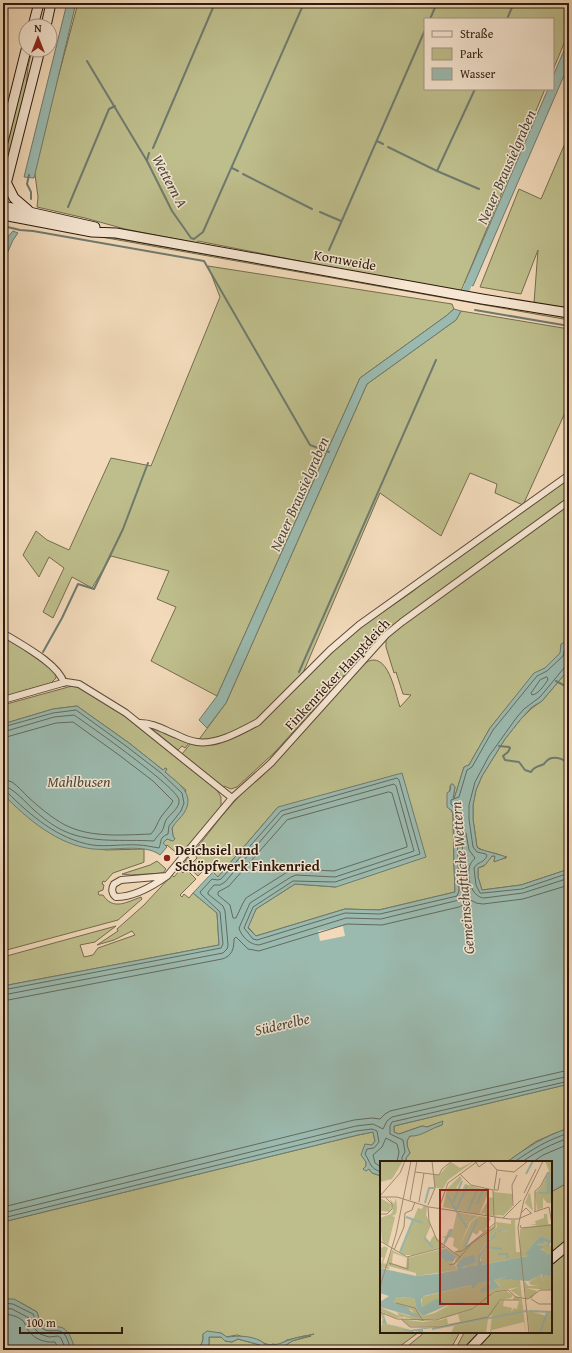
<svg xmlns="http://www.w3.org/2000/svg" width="572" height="1353" font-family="'Gentium Book Plus',serif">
<rect width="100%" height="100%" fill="#f1d9b9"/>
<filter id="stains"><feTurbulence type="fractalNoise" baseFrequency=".005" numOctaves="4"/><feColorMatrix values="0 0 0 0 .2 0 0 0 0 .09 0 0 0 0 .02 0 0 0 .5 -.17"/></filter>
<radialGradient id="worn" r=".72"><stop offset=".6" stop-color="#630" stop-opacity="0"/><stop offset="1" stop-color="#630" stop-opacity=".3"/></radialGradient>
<!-- green -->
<path fill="#bebe8c" stroke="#756c4d" d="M 78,3 L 529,3 L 569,6 L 569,35 L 565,41 L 553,70 L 553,19 L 425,19 L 425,89 L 545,89 L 461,291 L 325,266 L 198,241 L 196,243 L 125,229 L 85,218 L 37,207 L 38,197 L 34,167 Z
M 30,50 L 32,50 L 28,67 L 26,88 L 3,181 L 3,157 Z
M 569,134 L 569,308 L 534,303 L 538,250 L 521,294 L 480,287 L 519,189 L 541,199 Z
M 12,220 L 569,318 L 569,320 L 45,227 Z
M 208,266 L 452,304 L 454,309 L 446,316 L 360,378 L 217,696 L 151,661 L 176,607 L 157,599 L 169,571 L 111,556 L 92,588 L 72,577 L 53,618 L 43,612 L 64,568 L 49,557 L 39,577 L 23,555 L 36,531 L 47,540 L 69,550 L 111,458 L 151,466 L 220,297 Z
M 461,311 L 569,329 L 569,404 L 523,505 L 495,493 L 497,484 L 470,473 L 441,536 L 380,493 L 300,680 L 266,715 L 222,738 L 197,742 L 226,703 L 367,384 L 456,320 Z
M 569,477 L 569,498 L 392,626 L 369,650 L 364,653 L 275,752 L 237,787 L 231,789 L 224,786 L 223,787 L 182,754 L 191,743 L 246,731 L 354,632 L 412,592 L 437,572 Z
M 569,505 L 569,640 L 561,645 L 561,653 L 545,668 L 534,674 L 490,728 L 469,765 L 464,767 L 454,799 L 453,798 L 455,787 L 450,786 C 450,795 443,805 452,811 L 453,815 L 454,865 L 455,892 L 379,910 L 345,909 L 256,936 L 248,927 L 256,909 L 295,884 L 336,887 L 278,807 L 218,877 L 207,867 L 198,876 L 184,863 L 188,857 L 193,862 L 197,858 L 193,853 L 221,817 L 241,794 L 276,762 L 365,663 C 388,648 395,693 400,707 L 411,695 L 403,694 L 396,672 L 394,673 L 386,647 L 386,639 L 405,623 Z
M 3,635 L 47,666 L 56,673 L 56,678 L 51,683 L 3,697 Z
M 569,669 L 569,869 L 521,885 L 482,890 L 478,877 L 478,868 L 484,866 L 492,856 L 495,856 L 494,861 L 506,858 C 498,852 485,853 477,847 L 473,819 L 473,805 L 476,790 L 482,776 L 505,739 L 520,720 L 532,708 L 542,701 Z
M 72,686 L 80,688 L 119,712 L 218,791 L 218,792 L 221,797 L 221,806 L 202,831 L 179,855 L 167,845 L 166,846 L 163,843 L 167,839 L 173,841 L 175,839 L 173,836 L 172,828 L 186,790 L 165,772 L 167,769 L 165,768 L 163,770 L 129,743 L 77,706 L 53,709 L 3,724 L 3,705 Z
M 152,728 L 153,728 L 190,742 L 185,748 L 182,746 L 178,750 L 152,729 Z
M 3,794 L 7,798 L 81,846 L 106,850 L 144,849 L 144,862 L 142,863 L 113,873 L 105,882 L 103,881 L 102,884 L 104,885 L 103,890 L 98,892 L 99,895 L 103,895 C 113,911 127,902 141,897 L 142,899 L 118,920 L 3,951 Z
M 157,861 L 166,869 L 163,873 L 131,875 L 122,874 L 150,865 Z
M 186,869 L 196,879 L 180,895 L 182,897 L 184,894 L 189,898 L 193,893 L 217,913 L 219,945 L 3,986 L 3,957 L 116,926 L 95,942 L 80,945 L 84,957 L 93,955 L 98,948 L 135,935 L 132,931 L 114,940 L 97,945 L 118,931 L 117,929 L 144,905 L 172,875 L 174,877 L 180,870 L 183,873 Z
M 569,1084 L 569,1128 L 553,1134 L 535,1142 L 507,1162 L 406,1162 L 406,1158 L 410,1153 C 407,1146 405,1142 410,1136 C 422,1134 430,1128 442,1125 L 442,1122 L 427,1127 L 422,1126 L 399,1134 L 394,1132 L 394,1126 Z
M 373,1132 L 375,1141 C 370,1147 366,1158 366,1166 L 364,1169 L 369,1169 L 372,1173 L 381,1176 L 381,1332 L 419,1332 L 395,1350 L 268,1350 L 274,1347 L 286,1345 L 292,1341 L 311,1336 L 304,1336 L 287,1340 L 279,1345 L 273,1344 L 270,1345 L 237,1335 L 226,1337 L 221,1333 L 203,1334 L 203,1340 L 201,1345 L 191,1350 L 75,1350 L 68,1333 L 55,1326 C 44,1330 39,1321 37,1312 C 24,1305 18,1299 3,1299 L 3,1222 L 358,1135 Z
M 569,1182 L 569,1240 L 551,1252 L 551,1192 Z
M 569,1250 L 569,1350 L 475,1350 L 491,1332 L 551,1332 L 551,1266 Z
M 425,1332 L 460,1332 L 450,1350 L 403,1350 Z
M 461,1332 L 479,1332 L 462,1350 L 455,1350 L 464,1333 Z
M 209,1337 L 221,1337 L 225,1341 L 232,1342 L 238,1339 L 260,1345 L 264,1350 L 204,1350 L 209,1344 Z"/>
<!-- water -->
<path fill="#9bbaaf" stroke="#6f7a6f" d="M 67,3 L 76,3 L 34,178 L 24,177 Z
M 569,39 L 569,64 L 473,286 L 465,282 L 548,89 L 553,89 L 553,76 Z
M 13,231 L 18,233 L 13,240 L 3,263 L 3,242 Z
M 454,309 L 461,311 L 456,320 L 367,384 L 226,703 L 207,728 L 199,720 L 217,696 L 360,378 L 446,316 Z
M 569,640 L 569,669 L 542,701 L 532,707 L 520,720 L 505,739 L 482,776 L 476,790 L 473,805 L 473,819 L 477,847 L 479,849 L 507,857 L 494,862 L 495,856 L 492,856 L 485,865 L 478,868 L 478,877 L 482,890 L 521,885 L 569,869 L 569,1084 L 394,1126 L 394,1132 L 399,1134 L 422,1126 L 427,1127 L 443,1121 L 442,1125 C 431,1128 421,1137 410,1136 C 405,1142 407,1146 410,1153 L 406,1158 L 406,1162 L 381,1162 L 381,1176 L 372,1173 L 369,1169 L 366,1171 L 363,1169 L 366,1166 L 366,1162 L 361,1155 L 365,1144 L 372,1145 L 375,1141 L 373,1132 L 358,1135 L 3,1222 L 3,986 L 219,945 L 217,913 L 193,893 L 213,872 L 218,877 L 278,807 L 402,773 L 426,857 L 336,887 L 295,884 L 256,909 L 248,928 L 256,936 L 345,909 L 379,910 L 455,892 L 454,865 L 453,815 L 452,811 L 447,807 L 447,793 L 450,791 L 451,784 L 453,784 L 455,787 L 453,798 L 454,799 L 464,767 L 469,765 L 490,728 L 534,673 L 545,668 L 560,653 L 561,644 Z
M 77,706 L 129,743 L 163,770 L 165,768 L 167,769 L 165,772 C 178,783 196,794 184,813 C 181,818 175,822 172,828 L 173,836 L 175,839 L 173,841 L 167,839 L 163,843 L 167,847 L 160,855 C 145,843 112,851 93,849 C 58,845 27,819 3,794 L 3,724 L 53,709 Z
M 569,1128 L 569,1182 L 551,1192 L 551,1162 L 507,1162 C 529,1146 543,1137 569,1128 Z
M 3,1299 L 14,1299 L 37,1312 C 39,1319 42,1328 51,1328 C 55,1327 58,1326 63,1328 C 70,1332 73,1343 75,1350 L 3,1350 Z
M 207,1331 L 221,1333 L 227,1337 C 238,1336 249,1335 261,1341 C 264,1343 264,1345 269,1345 C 278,1345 281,1343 289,1340 C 297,1337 306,1336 314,1334 L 292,1341 L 283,1347 L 274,1347 L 268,1350 L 263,1350 L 260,1345 L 238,1339 L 232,1342 L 225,1341 L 221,1337 L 209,1337 L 209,1344 L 204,1350 L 191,1350 L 201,1345 L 203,1340 L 203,1334 Z"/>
<!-- pier -->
<path fill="#f1d9b9" d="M 343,926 L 345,936 L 320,941 L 318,931 Z"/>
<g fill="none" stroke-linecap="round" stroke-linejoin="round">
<!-- shore -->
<path stroke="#646a5e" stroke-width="1" d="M 569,667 L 564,668 L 540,697 L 524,709 L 517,717 L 489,756 L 475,782 L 469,805 L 469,819 L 473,847 L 477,852 L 486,854 L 487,856 C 483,864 478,861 474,868 L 476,885 L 480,893 L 483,893 L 522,889 L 569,873
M 547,677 L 548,680 C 544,685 539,694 532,695 L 531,693 L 540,680 Z
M 3,727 L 53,713 L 76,710 L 126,746 L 161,773 L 182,793 L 184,803 L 181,811 L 169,826 L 168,834 C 159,838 162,840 159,848 C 152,847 145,845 138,845 C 123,844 107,847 92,845 C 58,839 31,816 7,792 L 3,791
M 3,732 L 54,717 L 74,715 C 89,725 178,788 179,800 C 180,808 170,814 166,820 C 164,824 164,828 162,831 C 160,834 156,837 154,841 C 123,839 93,844 64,831 C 53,826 43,818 34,810 C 26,803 13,787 3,786
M 3,738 L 56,723 L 73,722 L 119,755 L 153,781 L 173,801 C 170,807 165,811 161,817 C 157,823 156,829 151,834 C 122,835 91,838 65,825 C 52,818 39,807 28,797 C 23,792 18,786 12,782 C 9,781 6,780 3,780
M 389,792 L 392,793 L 407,845 L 407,847 L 334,871 L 296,869 L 289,871 L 246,898 L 243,903 L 236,918 L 233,918 L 230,905 L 218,895 L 218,892 L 229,886 L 287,820 Z
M 3,990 L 221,948 L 223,944 L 220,912 L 201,894 L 200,892 L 212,879 L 218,880 L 221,879 L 281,811 L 397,778 L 399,780 L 420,854 L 335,882 L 293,881 L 253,907 L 244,928 L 253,939 L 257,940 L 345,913 L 380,914 L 457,896 L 459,891 L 458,865 L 457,815 L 455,809 L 451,804 L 451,800 L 459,797 L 467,770 L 472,767 L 493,730 L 537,676 L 547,671 L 563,656 L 565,647 L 569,645
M 3,995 L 223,953 L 227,949 L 228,945 L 225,911 L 223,906 L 208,894 L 208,892 L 214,885 L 220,885 L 225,882 L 283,815 L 394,784 L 396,786 L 414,851 L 335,877 L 296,875 L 291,877 L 250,903 L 239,928 C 241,936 250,945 259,945 L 346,918 L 381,919 L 459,900 L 463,897 L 464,892 L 462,834 L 464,832 L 466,833 L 469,850 L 475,858 C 474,860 471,862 470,865 C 466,876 471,897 484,898 L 523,893 L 569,878
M 3,1001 L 222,959 C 232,956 234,949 234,939 L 236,937 L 248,949 L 259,951 L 347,924 L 382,925 L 459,907 L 465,904 L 469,899 L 476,903 L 483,904 L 523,899 L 569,885
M 402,1162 L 402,1157 L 405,1152 L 403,1140 L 390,1134 L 390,1126 L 392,1122 L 569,1081
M 514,1162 C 533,1149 547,1140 569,1133
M 522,1162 C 537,1151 552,1144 569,1138
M 533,1162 L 543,1155 L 569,1144
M 381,1167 L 375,1163 L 373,1155 L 382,1147 L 386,1138 L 397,1144 L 399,1152 L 397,1162
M 3,1207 L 354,1120 L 372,1118 L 380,1119 L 385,1114 L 390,1111 L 569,1070
M 3,1213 L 356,1126 L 373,1124 L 383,1129 L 387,1121 L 392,1117 L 569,1076
M 3,1218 L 356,1131 L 372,1129 L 377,1131 L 379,1142 L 374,1148 L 367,1149 L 365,1154 C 371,1163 369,1168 381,1172
M 3,1303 L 13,1304 L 33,1314 C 45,1343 56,1323 65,1335 C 68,1339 69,1345 71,1350
M 3,1308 L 12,1309 L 29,1318 L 32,1326 L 40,1334 L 49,1337 L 58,1336 L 61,1338 L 66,1350
M 3,1314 C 9,1314 19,1316 24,1322 C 24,1322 26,1327 26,1327 C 32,1338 43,1343 55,1342 L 59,1350"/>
<!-- stream -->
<path stroke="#6f7a6f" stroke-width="2" d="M 568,3 L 569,3
M 430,19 L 437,3
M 507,19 L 513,5
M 87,61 L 147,161 L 172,211 L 191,238 L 194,239 L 203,232 L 304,3
M 377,141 L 383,144
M 388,147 L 437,171 L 479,189
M 153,148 L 215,3
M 147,160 L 149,153
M 232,168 L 238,171
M 437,171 L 475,89
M 243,174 L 312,209
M 29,175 L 27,184 L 31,192 L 31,199
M 68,207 L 109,109 L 115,106
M 320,212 L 341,221
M 3,226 L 20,230 L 33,231 L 204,261 L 310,445 L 329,452
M 329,250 L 425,30
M 475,310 L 569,326
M 43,652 L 62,618 L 78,584 L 94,589 L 123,529 L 148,463
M 299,672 L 436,360
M 556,681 L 569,688
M 499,746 L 509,747 L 510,748 L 508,752 L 503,756 L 505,760 L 519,762 L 525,770 L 531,772 C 534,766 538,767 544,764 C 545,762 547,761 549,759 C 556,756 565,759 569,765"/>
<!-- canal -->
<path stroke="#9bbaaf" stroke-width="7" d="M 466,290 L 472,276"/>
<defs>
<path id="street" d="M 3,633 C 20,644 58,663 64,683
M 3,700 L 66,682 L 79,684 L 126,713 L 232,798
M 140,723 C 154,723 164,730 177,735 C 183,738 190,741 197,742 C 217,745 241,731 258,722 L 330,650 L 359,625 L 569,475
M 167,876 L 121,880 L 114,884 C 111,889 112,894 116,897 C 134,897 153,886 167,876 L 232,798 L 271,763 L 386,635 L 402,622 L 569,501"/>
<path id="secondary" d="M 33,26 L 39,3
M 46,26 L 51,3
M 3,142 L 26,50
M 6,182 L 14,198 L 28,210
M 3,196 L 40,50
M 3,206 L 95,227
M 3,215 L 92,232 L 116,233 L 482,299 L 569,313
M 551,1259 L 569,1244
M 469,1350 L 486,1332"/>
</defs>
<!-- street casing -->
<use href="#street" stroke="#5d4a39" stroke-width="8"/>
<!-- secondary casing -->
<use href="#secondary" stroke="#2c1a0e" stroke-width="11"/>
<!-- street -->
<use href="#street" stroke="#f6e6d2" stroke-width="6"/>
<!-- secondary -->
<use href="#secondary" stroke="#f6e6d2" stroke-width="9"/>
</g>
<!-- markers -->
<circle fill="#8f2418" stroke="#f6e6d2" stroke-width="1.5" cx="167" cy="858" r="4"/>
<g text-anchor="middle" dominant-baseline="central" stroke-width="3" stroke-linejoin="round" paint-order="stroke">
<!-- street labels -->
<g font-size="14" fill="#2c1a0e" stroke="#f6e6d2">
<text transform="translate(345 260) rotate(10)">Kornweide</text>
<text transform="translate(337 674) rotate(-47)">Finkenrieker Hauptdeich</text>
</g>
<!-- poi labels -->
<g font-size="14" font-weight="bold" fill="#2c1a0e" stroke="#f6e6d2" text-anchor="start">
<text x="175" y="850">Deichsiel und<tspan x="175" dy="16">Schöpfwerk Finkenried</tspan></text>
</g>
<!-- water labels -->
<g font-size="15" font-style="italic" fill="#4d4a3e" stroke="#f6e6d2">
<text transform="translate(506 167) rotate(-66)">Neuer Brausielgraben</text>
<text transform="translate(170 181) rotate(62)">Wettern A</text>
<text transform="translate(299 494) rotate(-66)">Neuer Brausielgraben</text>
<text x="79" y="781">Mahlbusen</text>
<text transform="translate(462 878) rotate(-95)">Gemeinschaftliche Wettern</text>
<text transform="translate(282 1024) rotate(-13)">Süderelbe</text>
</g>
</g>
<!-- overview -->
<g transform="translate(380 1161)">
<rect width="172" height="172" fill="#f1d9b9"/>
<path d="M 0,0 L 23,0 L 12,18 L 0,21 ZM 94,0 L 68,19 L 63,28 L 54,26 L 54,14 L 59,14 L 71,1 L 80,7 ZM 165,0 L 171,0 L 172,42 L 167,42 L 163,37 L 163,47 L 157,49 L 155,32 L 150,32 L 153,50 L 145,42 L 149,32 L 155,32 L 161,26 L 169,10 ZM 80,15 L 82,18 L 76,27 L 82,29 L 85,23 L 109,30 L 99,54 L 63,46 L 67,28 ZM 113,31 L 132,33 L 132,46 L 122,56 L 122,54 L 105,55 L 105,52 L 100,53 L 110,36 L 114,37 ZM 0,37 L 11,43 L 10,51 L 0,50 ZM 16,37 L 17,47 L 16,53 L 12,55 L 15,56 L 8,85 L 2,80 L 0,57 L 11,53 L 13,50 L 10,38 L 14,43 ZM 44,44 L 47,46 L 46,54 L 51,64 L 45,78 L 49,82 L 54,74 L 65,85 L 34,94 L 23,94 L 20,92 L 27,73 L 38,47 L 42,48 ZM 77,51 L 98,55 L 90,61 L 78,88 L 73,85 L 74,77 L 69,76 L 64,81 L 65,77 L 62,76 L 66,75 L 69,68 L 73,68 ZM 164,53 L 167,53 L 168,63 L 172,63 L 172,79 L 160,75 L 147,90 L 147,95 L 101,104 L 101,94 L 117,71 L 131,70 L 122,69 L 115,71 L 101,90 L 98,96 L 98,104 L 82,108 L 88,104 L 77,102 L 75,104 L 78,109 L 36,115 L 36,112 L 8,105 L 10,108 L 0,107 L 3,97 L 0,95 L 0,84 L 2,87 L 4,85 L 8,87 L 3,102 L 7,103 L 12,89 L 27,97 L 66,87 L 76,92 L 91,61 L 99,55 L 111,57 L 104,72 L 115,64 L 115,67 L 117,66 L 116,61 L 131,63 L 131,59 L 135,59 L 136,91 L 140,91 L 140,68 L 158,64 L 149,64 L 156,63 L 155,60 L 164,57 ZM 100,69 L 104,72 L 86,85 L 92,71 L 97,74 ZM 57,91 L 76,97 L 74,103 L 69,105 L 74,102 L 64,99 ZM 13,92 L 27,97 L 26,107 L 12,102 ZM 163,81 L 169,83 L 167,87 L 172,83 L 172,94 L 168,94 L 168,97 L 166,91 L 158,86 L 165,88 L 157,85 ZM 161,113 L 163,120 L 165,114 L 172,116 L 172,129 L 146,127 L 157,130 L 152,137 L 146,138 L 144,119 L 148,125 L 159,125 L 151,124 L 149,121 ZM 128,115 L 130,119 L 140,119 L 142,137 L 130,129 L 139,126 L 113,131 L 92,148 L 64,157 L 41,160 L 24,156 L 16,157 L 0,150 L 0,146 L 19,155 L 17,151 L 29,155 L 33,152 L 32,149 L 12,142 L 17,136 L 34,137 L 37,149 L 43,155 L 55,152 L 71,143 L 66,143 L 61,138 L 42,146 L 42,136 L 91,124 L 93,129 L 93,124 L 109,120 L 110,124 L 101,132 L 120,125 L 114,119 ZM 126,130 L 133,134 L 131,137 L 120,139 L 112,154 L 104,157 L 55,166 L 29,165 L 21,158 L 42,161 L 61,159 L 90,149 L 112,132 ZM 78,153 L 80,161 L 68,163 L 67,157 ZM 134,135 L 142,138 L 146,172 L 144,161 L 112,169 L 110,172 L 112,154 L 119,141 L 124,139 L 123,145 L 132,147 L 131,151 L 134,147 L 137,148 L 139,139 L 133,139 ZM 147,149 L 166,155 L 168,151 L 172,151 L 172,172 L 150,172 ZM 0,151 L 5,153 L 2,162 L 29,169 L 30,172 L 0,172 L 3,159 ZM 108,158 L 106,172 L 71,172 L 74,165 Z" fill="#bebe8c" fill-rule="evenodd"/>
<path d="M 120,69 L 131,70 L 117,71 L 114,76 L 117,77 L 113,77 L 101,94 L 100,100 L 103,101 L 101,104 L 148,95 L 146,94 L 147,90 L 160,75 L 172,79 L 168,87 L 166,85 L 169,83 L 165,81 L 157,84 L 165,86 L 160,88 L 166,91 L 168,97 L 167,93 L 172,94 L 172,116 L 165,114 L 163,120 L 162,113 L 149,120 L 120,118 L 128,115 L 114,119 L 120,126 L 101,132 L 101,128 L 110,123 L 109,120 L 97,123 L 93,129 L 91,124 L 44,135 L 41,138 L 42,146 L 56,138 L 61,138 L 66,143 L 77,141 L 86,141 L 68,144 L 43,155 L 37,149 L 34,137 L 17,136 L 13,141 L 26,145 L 33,152 L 38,153 L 39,157 L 0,146 L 0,141 L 9,135 L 0,132 L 0,107 L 36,115 L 55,113 L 78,109 L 76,104 L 83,97 L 94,94 L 96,101 L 81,107 L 98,104 L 98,95 L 115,71 ZM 66,88 L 76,96 L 73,101 L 65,100 L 57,92 ZM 4,155 L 7,163 L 16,165 L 30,169 L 45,167 L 52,168 L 43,168 L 43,172 L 35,170 L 30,172 L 26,169 L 24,172 L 25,168 L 2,162 Z" fill="#9bbaaf"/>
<path fill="none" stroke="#9bbaaf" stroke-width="2" d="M 169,11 L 170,32M 146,13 L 153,0M 167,15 L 168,31M 158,32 L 172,32M 67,34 L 76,49 L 87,25M 73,41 L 82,20M 45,42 L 49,27 L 54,27M 97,43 L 103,29M 88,50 L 97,29M 77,51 L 87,67M 26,56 L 43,62M 44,76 L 53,87M 64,83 L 72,68M 85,86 L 97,59M 106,86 L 122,88M 20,91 L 33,59M 118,93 L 127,93 L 128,98M 149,150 L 172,151M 52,168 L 146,150M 160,172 L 167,152"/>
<path fill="none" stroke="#a28d75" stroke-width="1" d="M 52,0 L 55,27M 95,0 L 99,6 L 107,0M 109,0 L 117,9 L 134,11 L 148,0M 35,11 L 59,14 L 62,8 L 72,0M 80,13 L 91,24 L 113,29M 113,29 L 114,55M 114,29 L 117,9M 114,29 L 118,29 L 120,17M 144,32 L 156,8M 0,35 L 20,12 L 25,0M 0,36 L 17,36 L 49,46 L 129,58 L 138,58 L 152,52M 30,39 L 37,0M 39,41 L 44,12M 48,44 L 55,27M 133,45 L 132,24 L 137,14M 48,46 L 49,60 L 57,79 L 80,96M 59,47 L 68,22 L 98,0M 155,50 L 155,30 L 160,26 L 168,11M 154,51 L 169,46 L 172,63M 141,52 L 146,47 L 151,52M 0,53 L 7,53 L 12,48 L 12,43 L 6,37M 123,57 L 141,39M 140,64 L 141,67 L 172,64M 0,80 L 27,96 L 65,86M 14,89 L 24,66 L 25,52 L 32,49 L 35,41M 75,91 L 82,90 L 115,62M 11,104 L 9,102 L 28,108 L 28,96M 69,104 L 74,103 L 92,82 L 115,66 L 115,56M 0,126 L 16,73 L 31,0M 151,138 L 159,143 L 172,143M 16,142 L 35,147 L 43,160M 0,151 L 17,158 L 56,159 L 92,148 L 114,131 L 128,129 L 136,136 L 148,138 L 160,129 L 172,129M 21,158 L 30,166 L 59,166 L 108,156 L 120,139 L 139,139M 149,172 L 138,66 L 144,39 L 163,0"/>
<path fill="#8f2418" fill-opacity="0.15" stroke="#8f2418" stroke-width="2" d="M 60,29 L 108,29 L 108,143 L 60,143 Z"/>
<rect width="172" height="172" fill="none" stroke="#2c1a0e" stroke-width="2"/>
</g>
<!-- margin -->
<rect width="572" height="1353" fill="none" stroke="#f1d9b9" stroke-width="16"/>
<rect x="4" y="4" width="564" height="1345" fill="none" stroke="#2c1a0e" stroke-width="2"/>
<rect x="8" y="8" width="556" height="1337" fill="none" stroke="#2c1a0e"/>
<!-- legend -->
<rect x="424" y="18" width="130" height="72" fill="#f6e6d2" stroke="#a59484"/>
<rect x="432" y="31" width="20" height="6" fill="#f6e6d2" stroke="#a59484"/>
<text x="460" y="38" font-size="12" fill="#2c1a0e">Straße</text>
<rect x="432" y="48" width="20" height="12" fill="#bebe8c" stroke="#a59484"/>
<text x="460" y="58" font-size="12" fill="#2c1a0e">Park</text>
<rect x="432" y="68" width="20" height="12" fill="#9bbaaf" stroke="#a59484"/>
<text x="460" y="78" font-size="12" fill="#2c1a0e">Wasser</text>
<!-- north arrow -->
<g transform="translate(38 38)"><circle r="19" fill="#f6e6d2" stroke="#a59484"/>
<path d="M0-3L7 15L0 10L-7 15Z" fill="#8f2418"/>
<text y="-6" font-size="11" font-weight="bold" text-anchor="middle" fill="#2c1a0e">N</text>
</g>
<!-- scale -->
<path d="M20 1327v6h102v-6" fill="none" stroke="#2c1a0e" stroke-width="2"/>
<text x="26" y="1327" font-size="12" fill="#2c1a0e" stroke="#f6e6d2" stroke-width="3" paint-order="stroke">100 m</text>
<rect width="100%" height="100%" filter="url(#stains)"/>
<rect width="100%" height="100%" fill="url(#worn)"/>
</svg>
